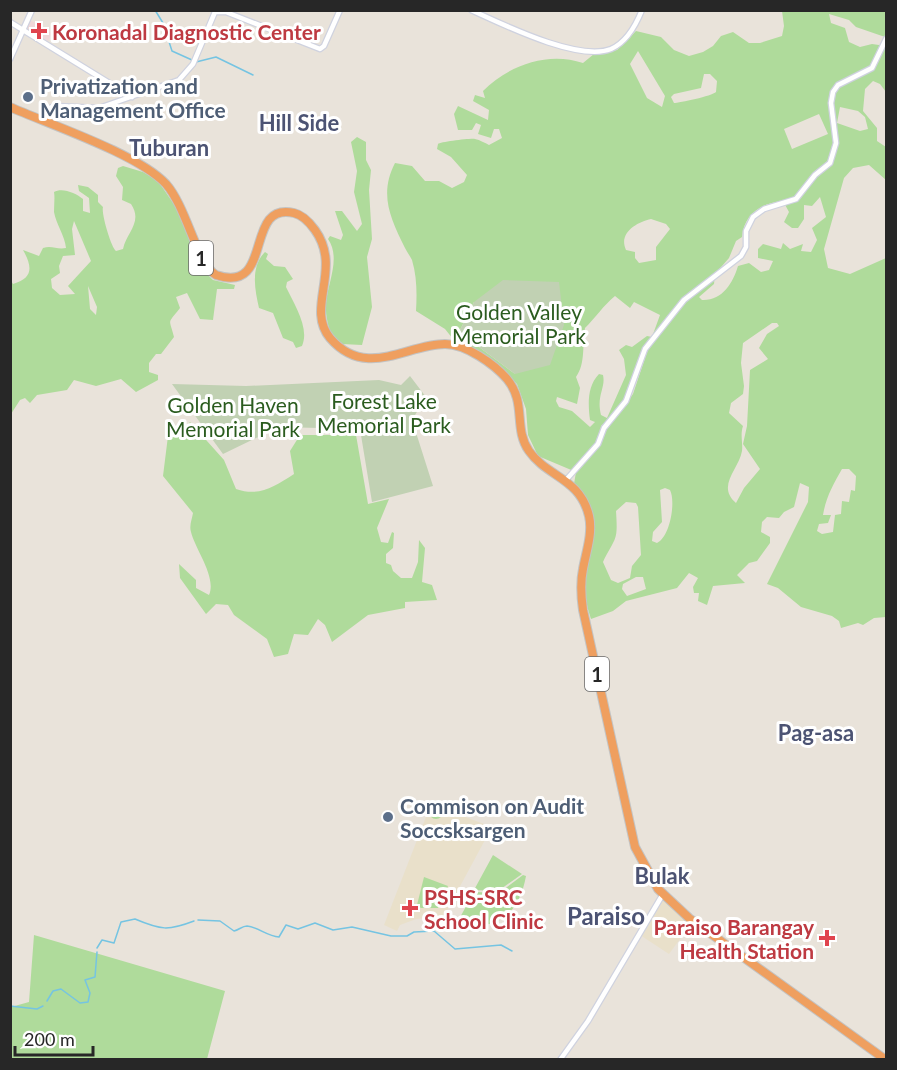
<svg xmlns="http://www.w3.org/2000/svg" width="897" height="1070" font-family="Lato,sans-serif">
<rect width="100%" height="100%" fill="#e9e3da"/>
<!-- education -->
<path fill="#e9e0ca" d="M 431,804 L 492,827 L 444,916 L 416,919 L 400,925 L 397,931 L 384,925 Z
M 663,900 L 691,924 L 669,954 L 640,935 Z"/>
<!-- medical -->
<path fill="#efd7d8" d="M 30,20 L 52,33 L 48,41 L 26,28 Z"/>
<!-- green -->
<path fill="#afdb9b" fill-rule="evenodd" d="M 782,11 L 886,11 L 885,37 L 856,27 L 849,20 L 829,14 L 831,23 L 845,28 L 849,42 L 860,47 L 872,44 L 886,46 L 886,92 L 880,84 L 873,81 L 865,89 L 863,111 L 877,128 L 877,141 L 886,147 L 886,180 L 869,165 L 853,168 L 844,178 L 824,249 L 828,268 L 850,274 L 886,258 L 886,617 L 874,618 L 863,625 L 858,623 L 841,628 L 839,621 L 832,616 L 801,607 L 778,588 L 767,584 L 808,502 L 809,487 L 800,483 L 794,507 L 784,512 L 779,518 L 767,517 L 762,522 L 761,532 L 770,537 L 770,543 L 757,561 L 749,563 L 737,575 L 745,583 L 713,586 L 707,605 L 698,601 L 699,593 L 694,593 L 693,587 L 698,578 L 689,573 L 677,588 L 626,601 L 613,611 L 591,619 C 586,604 583,589 585,573 C 592,531 606,522 574,484 L 576,472 L 538,456 L 528,435 L 526,409 L 517,384 L 501,368 L 453,339 L 445,329 L 416,311 C 417,294 417,277 412,260 C 410,256 407,252 405,248 C 390,218 379,194 395,163 L 412,166 L 425,181 L 439,181 L 452,188 L 464,182 L 467,175 L 451,157 L 437,149 L 438,144 C 440,142 471,138 475,139 C 480,140 485,143 489,145 L 502,138 L 499,129 L 494,129 L 491,138 L 478,134 L 481,125 L 476,123 L 472,130 L 458,130 L 454,114 L 458,106 L 488,120 L 489,110 L 473,101 L 475,95 L 485,98 L 483,91 C 509,65 548,51 583,63 L 594,54 L 617,50 L 636,31 L 661,37 L 674,50 L 689,56 L 703,52 L 713,46 L 721,36 L 733,32 L 749,43 L 760,43 L 782,36 L 784,26 ZM 638,51 L 665,96 L 662,107 L 647,98 L 630,64 ZM 704,74 L 710,74 L 717,81 L 716,92 C 712,96 679,103 674,103 L 671,97 L 674,94 L 701,88 ZM 840,107 L 858,111 L 865,117 L 868,129 L 860,131 L 837,123 ZM 819,114 L 828,134 L 792,149 L 784,129 ZM 820,197 L 826,217 L 812,228 L 817,240 L 811,252 L 801,251 L 803,244 L 790,249 L 783,243 L 781,249 L 763,244 L 758,249 L 758,258 L 773,261 L 769,270 L 761,272 L 749,263 L 738,266 C 733,283 722,301 702,300 L 699,297 L 714,284 L 715,274 L 729,258 L 736,241 L 742,237 C 744,214 761,203 783,201 L 789,212 L 784,222 L 792,228 L 798,228 L 804,219 L 804,205 L 812,206 ZM 651,219 L 666,224 L 670,229 L 656,247 L 656,260 L 639,263 L 635,258 L 635,252 L 626,250 C 618,233 637,222 651,219 ZM 615,296 L 630,308 L 634,302 L 660,315 L 652,337 L 647,336 L 632,347 L 626,345 L 619,350 L 624,359 L 626,375 L 607,418 L 601,415 C 596,395 606,388 603,375 L 599,374 C 587,386 588,405 590,420 L 595,422 L 590,427 L 572,411 L 559,407 L 556,401 L 557,397 L 577,404 L 580,388 L 576,377 C 586,363 582,344 585,328 C 596,317 603,306 615,296 ZM 474,302 L 515,374 L 459,332 ZM 772,323 L 777,323 L 779,326 L 767,334 L 759,348 L 768,359 L 750,370 L 747,426 L 743,444 L 760,469 L 744,488 L 736,503 C 716,486 739,469 742,451 C 743,442 740,435 743,426 L 729,413 L 731,403 L 743,394 L 744,386 L 741,363 L 743,343 ZM 643,349 L 648,349 L 633,394 L 605,432 L 601,430 L 601,426 C 629,407 630,377 643,349 ZM 842,469 L 849,469 L 856,476 L 855,491 L 851,490 L 849,502 L 842,501 L 841,514 L 835,515 L 833,532 L 822,534 L 817,531 L 819,524 L 828,523 L 831,515 L 823,515 C 826,497 833,485 842,469 ZM 665,488 L 670,490 C 676,502 670,537 657,543 L 652,541 L 653,532 L 662,522 L 660,490 ZM 626,502 L 636,503 L 638,507 L 641,555 L 632,566 L 630,578 L 618,583 L 611,580 L 603,562 C 616,536 618,542 616,511 ZM 636,577 L 643,577 L 646,589 L 627,596 L 622,589 L 623,584 Z
M 357,137 L 366,142 L 366,160 L 371,170 L 369,190 L 372,239 L 367,257 L 372,307 L 362,345 L 342,344 L 331,335 C 328,325 325,314 326,303 C 328,282 341,258 328,239 L 330,236 L 341,240 L 343,235 L 335,211 L 342,211 L 357,231 L 362,224 L 354,192 L 357,171 L 351,142 Z
M 123,166 L 143,172 L 158,181 L 182,216 L 201,268 L 213,280 L 235,285 L 234,289 L 217,289 L 213,320 L 200,319 L 187,293 L 176,297 L 180,308 C 167,325 169,317 174,337 L 161,354 L 156,354 L 149,363 L 149,372 L 158,375 L 158,380 L 136,392 L 121,379 L 96,386 L 74,380 L 67,390 L 37,395 L 30,403 L 25,398 L 20,400 L 11,414 L 10,279 L 13,284 C 34,278 32,266 23,250 L 39,256 L 43,248 C 52,245 57,250 66,248 C 65,236 56,224 54,212 C 54,205 55,198 54,192 C 62,187 76,193 83,199 L 83,211 L 90,213 L 89,198 L 79,191 L 78,185 L 88,187 L 98,195 L 98,202 L 103,207 C 101,213 111,247 116,251 L 123,249 C 127,232 143,222 131,204 L 122,200 L 123,187 L 116,176 L 118,168 ZM 74,221 L 91,261 L 68,286 L 75,294 L 60,295 L 52,288 L 51,279 L 60,273 L 59,266 L 63,256 L 75,255 L 72,229 ZM 88,286 L 97,307 L 96,315 L 90,309 Z
M 265,252 L 268,254 L 266,259 L 274,266 L 285,267 L 293,279 L 287,282 L 286,287 C 294,304 310,328 302,346 L 296,348 L 293,342 L 283,338 L 273,313 L 259,308 C 255,290 250,267 265,252 Z
M 190,422 L 224,460 L 236,489 C 259,497 274,487 294,474 L 290,451 L 300,435 L 356,435 L 368,504 L 389,499 L 377,528 L 381,542 L 388,543 L 392,532 L 394,533 L 393,548 L 386,554 L 386,563 L 391,565 L 393,571 L 401,578 L 412,578 L 418,562 L 419,540 L 425,548 L 422,582 L 432,585 L 437,600 L 405,602 L 405,608 L 368,615 L 332,642 L 325,625 L 318,619 L 308,635 L 294,634 L 288,654 L 274,657 L 267,639 L 234,615 L 228,605 L 216,604 L 206,614 L 180,578 L 179,564 L 196,580 L 196,588 L 209,595 C 217,577 195,549 191,532 C 189,526 192,519 193,513 L 163,476 L 168,436 L 182,433 Z
M429 812a7 7 0 1 1 14 0a7 7 0 1 1-14 0Z
M 493,855 L 522,874 L 498,891 L 474,890 Z
M 523,875 L 526,876 C 521,903 508,925 478,925 C 467,925 455,923 445,927 L 443,921 L 455,924 L 458,921 L 474,892 L 499,893 Z
M 424,877 L 448,886 L 438,908 L 421,908 L 417,905 Z
M 34,935 L 225,991 L 207,1059 L 11,1059 L 11,1007 L 29,1002 Z"/>
<!-- cemetery -->
<path fill="#c1d1b3" d="M 503,280 L 559,282 L 564,325 L 550,365 L 515,374 L 459,332 L 474,302 Z
M 410,376 L 426,397 L 412,420 L 433,486 L 372,502 L 360,429 L 279,427 L 223,454 L 172,384 L 246,386 L 379,380 L 401,385 Z"/>
<g fill="none" stroke-linecap="round" stroke-linejoin="round">
<!-- stream -->
<path stroke="#75c4e2" stroke-width="1.5" d="M 155,10 L 163,23 L 172,51 L 192,60
M 196,62 L 216,57 L 253,75
M 198,920 L 220,921 L 234,931 C 239,930 242,926 247,926 C 258,927 267,936 279,937 L 286,925 L 298,929 L 315,923 L 333,930 L 352,927 L 391,936 L 407,936 L 414,932 L 434,931 L 455,949 L 501,945 L 512,951
M 97,948 L 102,940 L 114,943 L 121,922 L 135,919 C 161,930 168,931 194,921
M 47,1001 L 53,991 L 61,989 L 80,1003 L 88,1002 L 90,993 L 85,980 L 95,977 L 97,952
M 10,1006 L 37,1009 L 43,1006"/>
<defs>
<path id="secondary" d="M 471,10 C 502,24 578,62 611,49 C 627,42 636,25 642,10
M 10,22 L 132,97
M 10,59 L 32,10
M 42,121 L 47,110 L 54,106 L 99,108 L 179,80 L 193,64 L 215,12 L 226,12 L 320,49 L 324,46 L 340,10
M 566,480 L 598,444 L 604,428 L 626,401 L 645,349 L 684,300 L 741,256 L 746,247 L 746,231 L 753,217 L 764,209 L 796,199 L 815,175 L 830,163 L 836,143 L 831,103 L 833,92 L 838,85 L 872,68 L 886,39
M 560,1060 L 588,1021 L 663,894"/>
<path id="highway" d="M 10,107 C 51,125 138,154 166,184 C 187,208 197,264 216,275 C 275,295 243,201 294,213 C 303,215 310,223 315,230 C 343,269 305,308 330,338 C 366,380 407,344 445,344 C 466,344 494,364 507,379 C 527,403 513,428 529,451 C 547,477 580,478 589,516 C 593,533 586,552 583,569 C 580,583 581,596 583,610 L 635,847 L 658,889 L 689,918 L 886,1060"/>
</defs>
<!-- secondary casing -->
<use href="#secondary" stroke="#cfd2df" stroke-width="7"/>
<!-- highway casing -->
<use href="#highway" stroke="#c3c3c3" stroke-width="10"/>
<!-- secondary -->
<use href="#secondary" stroke="#fff" stroke-width="4.5"/>
<!-- highway -->
<use href="#highway" stroke="#ef9f5f" stroke-width="8"/>
</g>
<!-- markers -->
<g fill="#e0444e" stroke="#fff" stroke-width="2">
<path d="M36 22h6v6h6v6h-6v6h-6v-6h-6v-6h6z"/>
<path d="M407 899h6v6h6v6h-6v6h-6v-6h-6v-6h6z"/>
<path d="M824 929h6v6h6v6h-6v6h-6v-6h-6v-6h6z"/>
</g>
<g fill="#5c6f8a" stroke="#fff" stroke-width="2">
<circle cx="28" cy="97" r="6"/>
<circle cx="388" cy="817" r="6"/>
</g>
<g text-anchor="middle" dominant-baseline="central" stroke-width="6" stroke-linejoin="round" paint-order="stroke">
<!-- shield labels -->
<g fill="#fff" stroke="#686868" stroke-width="1.5">
<rect x="189" y="241" width="24" height="34" rx="4.5"/>
<rect x="585" y="657" width="24" height="34" rx="4.5"/>
</g>
<g font-size="20" font-weight="bold" fill="#272727">
<text x="201" y="258">1</text>
<text x="597" y="674">1</text>
</g>
<!-- health labels -->
<g font-size="21" font-weight="bold" fill="#be3a42" stroke="#fff" text-anchor="start">
<text x="52" y="31">Koronadal Diagnostic Center</text>
<text x="424" y="896">PSHS-SRC<tspan x="424" dy="24">School Clinic</tspan></text>
<text x="814" y="926" text-anchor="end">Paraiso Barangay<tspan x="814" dy="24">Health Station</tspan></text>
</g>
<!-- service labels -->
<g font-size="21" font-weight="bold" fill="#4e5e75" stroke="#fff" text-anchor="start">
<text x="40" y="85">Privatization and<tspan x="40" dy="24">Management Office</tspan></text>
<text x="400" y="805">Commison on Audit<tspan x="400" dy="24">Soccsksargen</tspan></text>
</g>
<!-- park labels -->
<g font-size="21" fill="#2b5c1f" stroke="#fff">
<text x="519" y="311">Golden Valley<tspan x="519" dy="24">Memorial Park</tspan></text>
<text x="384" y="400">Forest Lake<tspan x="384" dy="24">Memorial Park</tspan></text>
<text x="233" y="404">Golden Haven<tspan x="233" dy="24">Memorial Park</tspan></text>
</g>
<!-- neighbourhood labels -->
<g font-size="22" font-weight="bold" fill="#4c5373" stroke="#fff">
<text x="299" y="122">Hill Side</text>
<text x="169" y="147">Tuburan</text>
<text x="816" y="732">Pag-asa</text>
<text x="662" y="875">Bulak</text>
</g>
<!-- quarter labels -->
<g font-size="24" font-weight="bold" fill="#4c5373" stroke="#fff">
<text x="606" y="915">Paraiso</text>
</g>
</g>
<!-- border -->
<rect width="897" height="1070" fill="none" stroke="#272727" stroke-width="24"/>
<!-- scale -->
<path d="M15 1046v9h78v-9" fill="none" stroke="#272727" stroke-width="3"/>
<text x="24" y="1046" font-size="18" fill="#272727" stroke="#ffffff" stroke-width="4.5" paint-order="stroke">200 m</text>
</svg>
